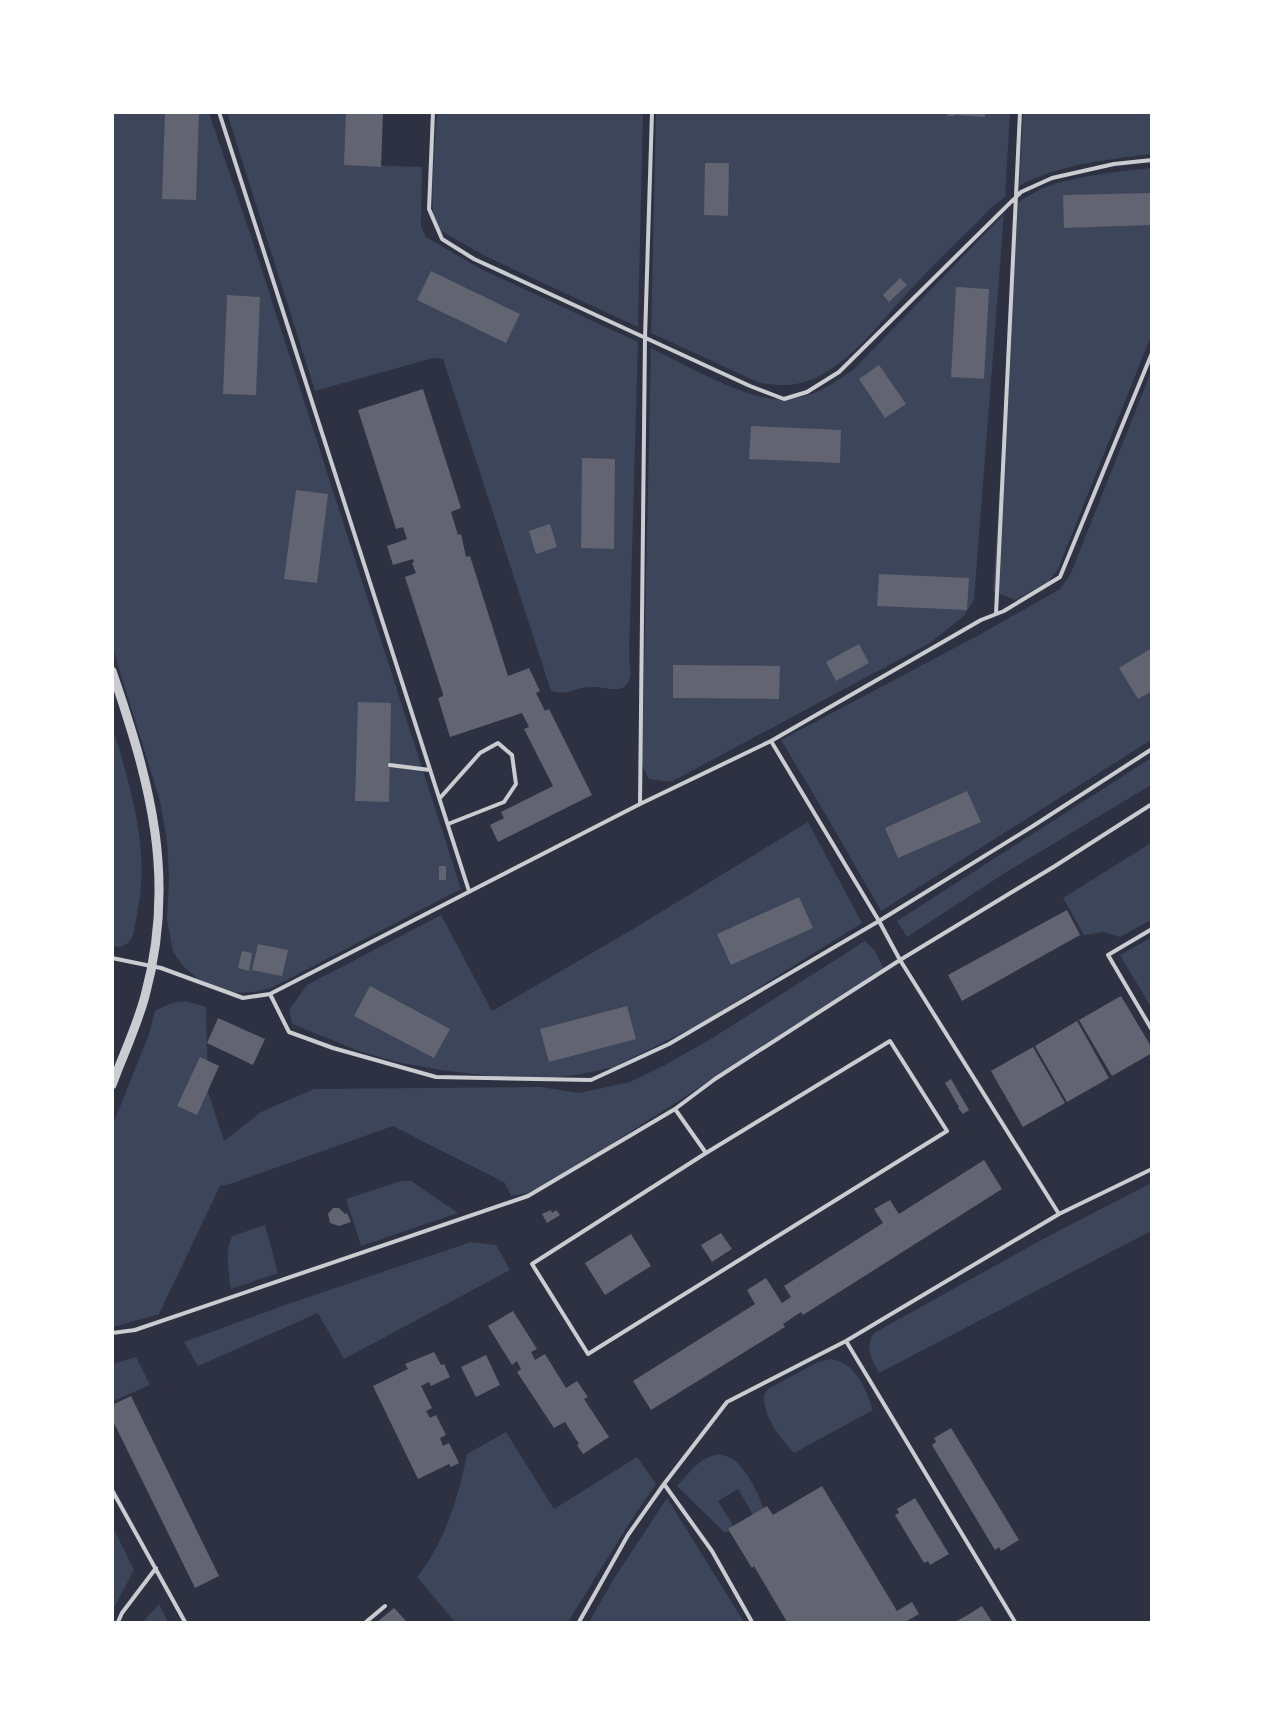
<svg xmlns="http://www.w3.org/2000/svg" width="1264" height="1735" font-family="'Libre Baskerville',serif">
<rect width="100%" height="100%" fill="#2d3142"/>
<!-- green -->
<path fill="#3c4559" d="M 112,113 L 209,113 L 252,239 L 461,889 L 271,988 L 254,992 L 230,993 L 197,978 L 184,967 L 173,952 L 167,919 L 169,878 L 167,841 L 160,801 L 113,649 Z
M 227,113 L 349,113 L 347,164 L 422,167 L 421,226 L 426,237 L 479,268 L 638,342 L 629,659 C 630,669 633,678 625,686 C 619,693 602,686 593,687 C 575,687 570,696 551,691 L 443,359 L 433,358 L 315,391 Z
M 437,113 L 643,113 L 638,327 L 485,256 L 436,228 C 428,210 436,136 437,113 Z
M 656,113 L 1010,113 L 1005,197 L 993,206 C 966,234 938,260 912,288 C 884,318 858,354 823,374 C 803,386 782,387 760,383 L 651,333 Z
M 1023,113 L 1151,113 L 1151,154 C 1107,160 1059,164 1019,186 Z
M 1151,168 L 1151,336 L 1058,569 L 1049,581 L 1015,600 L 993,591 L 1018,202 C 1026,197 1035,192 1043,188 C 1077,175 1116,172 1151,168 Z
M 1004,214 L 974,600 L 964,616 L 930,643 L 671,782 L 649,779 L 642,765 L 651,348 C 682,363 743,398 776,399 C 786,400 797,398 808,395 C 825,390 838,380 853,370 Z
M 1151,372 L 1151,740 L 881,911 L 823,810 L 781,740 L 979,635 L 1060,589 L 1070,575 Z
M 113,729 C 128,778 145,833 141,885 C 140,902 136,919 133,936 L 128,943 L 120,947 L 112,946 Z
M 1151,758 L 1151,785 L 1008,871 L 907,937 L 897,921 Z
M 808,822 L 862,923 L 702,1023 L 614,1067 L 577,1075 L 540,1079 L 506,1078 L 441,1070 L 396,1062 L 359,1051 L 292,1024 L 289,1010 L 307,985 L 441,915 L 492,1011 L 628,932 Z
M 1151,843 L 1151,920 L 1120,937 L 1103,932 L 1084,935 L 1063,898 Z
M 1151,938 L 1151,1007 L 1120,955 Z
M 865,941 L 875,951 L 884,969 L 552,1182 L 527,1193 L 511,1196 L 505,1183 L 393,1126 L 230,1184 L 220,1186 L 159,1314 L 113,1327 L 112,1127 L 149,1034 L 155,1011 C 176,999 184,1000 206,1007 L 208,1092 L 224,1141 L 261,1112 L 314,1089 L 541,1087 L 579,1093 L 630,1082 L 665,1065 L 714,1037 Z
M 401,1181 L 411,1181 L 458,1213 L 361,1246 L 346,1199 Z
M 1151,1183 L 1151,1231 L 879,1373 C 872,1360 864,1346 874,1333 L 1043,1239 Z
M 265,1225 L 278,1273 L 231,1289 C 229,1276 224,1246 233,1236 Z
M 471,1242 L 496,1245 L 510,1270 L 344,1359 L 318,1313 L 198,1366 L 184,1342 L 285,1305 Z
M 136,1357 L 150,1385 L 113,1401 L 113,1364 Z
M 830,1359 C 855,1361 866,1389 873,1410 L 794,1453 C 780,1437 763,1418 764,1395 L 768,1389 L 818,1362 Z
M 506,1432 L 554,1509 L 637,1457 L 656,1484 L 632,1519 L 568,1622 L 455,1622 L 417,1577 C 444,1544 459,1496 467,1454 Z
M 720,1454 C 725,1456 730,1457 734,1460 C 748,1471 761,1498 765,1514 L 756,1520 L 738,1489 L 718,1501 L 734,1527 L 725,1533 L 677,1486 C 690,1472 701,1456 720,1454 Z
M 667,1498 L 744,1622 L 589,1622 L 613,1580 Z
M 112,1525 L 134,1570 L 113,1610 L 112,1610 Z
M 159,1604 L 168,1622 L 143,1622 Z"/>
<!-- building -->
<path fill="#626471" d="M 165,112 L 199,112 L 196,200 L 162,199 Z
M 346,112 L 383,112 L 381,167 L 344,165 Z
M 948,112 L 985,112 L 985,117 L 955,115 L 955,116 L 947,116 Z
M 705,163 L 729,163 L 728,216 L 704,215 Z
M 1152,193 L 1152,225 L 1064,228 L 1063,195 Z
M 431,271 L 520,314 L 506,343 L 417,300 Z
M 900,278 L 907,285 L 889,302 L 883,295 Z
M 956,287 L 989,289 L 984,379 L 951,377 Z
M 227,295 L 260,297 L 256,395 L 223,394 Z
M 879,365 L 906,404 L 885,418 L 859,379 Z
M 423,389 L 461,508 L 451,512 L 458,535 L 461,534 L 466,557 L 470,556 L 508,676 L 529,668 L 540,691 L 536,693 L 545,711 L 549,709 L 592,795 L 498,842 L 490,825 L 504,818 L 501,812 L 553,786 L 524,729 L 529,727 L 522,713 L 450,737 L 438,698 L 443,696 L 443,694 L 405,577 L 416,573 L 412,563 L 414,562 L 413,559 L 393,565 L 387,546 L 407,539 L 403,527 L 396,529 L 358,410 Z
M 751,426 L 841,430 L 840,463 L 749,459 Z
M 582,458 L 615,459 L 614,549 L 581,548 Z
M 296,490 L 328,494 L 317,583 L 284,579 Z
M 550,524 L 557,547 L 536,554 L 529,531 Z
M 879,574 L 969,578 L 967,610 L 877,606 Z
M 859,644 L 869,663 L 836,681 L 826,662 Z
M 1152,648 L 1152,691 L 1138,699 L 1119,668 Z
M 673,665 L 780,666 L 779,699 L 673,698 Z
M 358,702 L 391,703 L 389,802 L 355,801 Z
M 967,791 L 981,822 L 898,858 L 885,828 Z
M 439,866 L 446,866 L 446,880 L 439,880 Z
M 799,897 L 813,928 L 731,965 L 717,934 Z
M 1067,910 L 1080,935 L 962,1001 L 948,975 Z
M 258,944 L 288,950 L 282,976 L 252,970 Z
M 242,951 L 252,953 L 249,971 L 238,968 Z
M 370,986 L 450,1029 L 434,1058 L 354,1016 Z
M 1121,996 L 1152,1048 L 1152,1053 L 1112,1076 L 1079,1020 Z
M 627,1006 L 636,1039 L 549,1062 L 540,1029 Z
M 218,1018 L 265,1039 L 253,1065 L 207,1043 Z
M 1077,1021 L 1109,1078 L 1067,1102 L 1035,1046 Z
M 1033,1047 L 1065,1103 L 1023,1127 L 991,1071 Z
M 200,1057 L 219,1066 L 197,1115 L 177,1106 Z
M 951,1079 L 969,1110 L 963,1114 L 958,1108 L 959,1107 L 945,1083 Z
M 984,1160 L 1002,1189 L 803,1315 L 801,1312 L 783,1324 L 785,1327 L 651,1410 L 633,1381 L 755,1304 L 747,1290 L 766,1278 L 782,1303 L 791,1297 L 784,1286 L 883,1223 L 874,1209 L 890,1200 L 899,1214 Z
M 333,1208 L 339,1208 L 345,1214 L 347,1213 L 351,1222 L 339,1226 L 330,1223 L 328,1214 Z
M 551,1210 L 552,1213 L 556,1210 L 560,1215 L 547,1223 L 542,1214 Z
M 721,1233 L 732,1249 L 712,1262 L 701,1245 Z
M 631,1234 L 651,1266 L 605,1295 L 585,1263 Z
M 513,1311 L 537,1349 L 531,1352 L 535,1360 L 545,1354 L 566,1388 L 577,1381 L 588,1397 L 584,1399 L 609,1437 L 583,1454 L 577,1445 L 579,1444 L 565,1422 L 554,1428 L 517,1372 L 521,1369 L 517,1361 L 512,1365 L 488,1326 Z
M 434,1352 L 441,1365 L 444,1364 L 450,1377 L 431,1386 L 429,1382 L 421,1386 L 432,1408 L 426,1411 L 430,1418 L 436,1415 L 446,1435 L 440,1438 L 443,1446 L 449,1443 L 459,1463 L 451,1467 L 449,1464 L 418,1479 L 373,1386 L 408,1369 L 405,1364 Z
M 486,1355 L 500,1385 L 476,1397 L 461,1367 Z
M 131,1396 L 219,1576 L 195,1588 L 112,1419 L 112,1405 Z
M 951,1428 L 1019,1540 L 1001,1551 L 999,1547 L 995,1550 L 932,1445 L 936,1442 L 934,1438 Z
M 822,1486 L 897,1611 L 912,1602 L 919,1614 L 905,1622 L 787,1622 L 754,1566 L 752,1568 L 728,1529 L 767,1506 L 773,1515 Z
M 915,1498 L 949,1554 L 930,1565 L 928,1561 L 924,1563 L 895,1515 L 899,1513 L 897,1509 Z
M 982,1606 L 992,1622 L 955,1622 L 966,1616 Z
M 394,1608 L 407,1622 L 377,1622 Z"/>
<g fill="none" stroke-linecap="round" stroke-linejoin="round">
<!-- service -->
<path stroke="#caccd0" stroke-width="4" d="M 219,112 L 469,891
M 433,112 L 429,209 L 442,239 L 474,259 L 750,386 L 784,399 L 807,392 L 839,372 L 1021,192 L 1052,178 L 1114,164 L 1152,160
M 996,614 L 1020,112
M 771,741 L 879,921 L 900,960 L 1059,1214
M 390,765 L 430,770
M 440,798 L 480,753 L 498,743 L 512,755 L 516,784 L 504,802 L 448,824
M 640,804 L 645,338 L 652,112
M 1152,929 L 1108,955 L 1152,1030
M 112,958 L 161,968 L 243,998 L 270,994 L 640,804 L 771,741 L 981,620 L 1004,611 L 1060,577 L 1152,353
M 270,994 L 289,1032 L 333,1048 L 436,1077 L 591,1080 L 669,1044 L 879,921 L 1033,826 L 1152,749
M 890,1041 L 947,1131 L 588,1354 L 532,1264 L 706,1153 Z
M 675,1109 L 706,1153
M 112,1333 L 135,1330 L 528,1196 L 675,1109 L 715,1079 L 900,960 L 1055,866 L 1152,804
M 846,1341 L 1015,1622
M 664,1484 L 712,1551 L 752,1622
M 112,1490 L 185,1622
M 118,1622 L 122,1613 L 156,1568
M 366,1622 L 385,1606
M 579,1622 L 628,1535 L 664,1484 L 727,1402 L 846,1341 L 1059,1214 L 1152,1169"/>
<!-- tertiary -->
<path stroke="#caccd0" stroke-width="9" d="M 112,671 C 150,782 177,878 145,996 C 137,1026 123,1055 112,1085"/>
</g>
<!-- border -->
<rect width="1264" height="1735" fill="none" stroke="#ffffff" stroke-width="228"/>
</svg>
